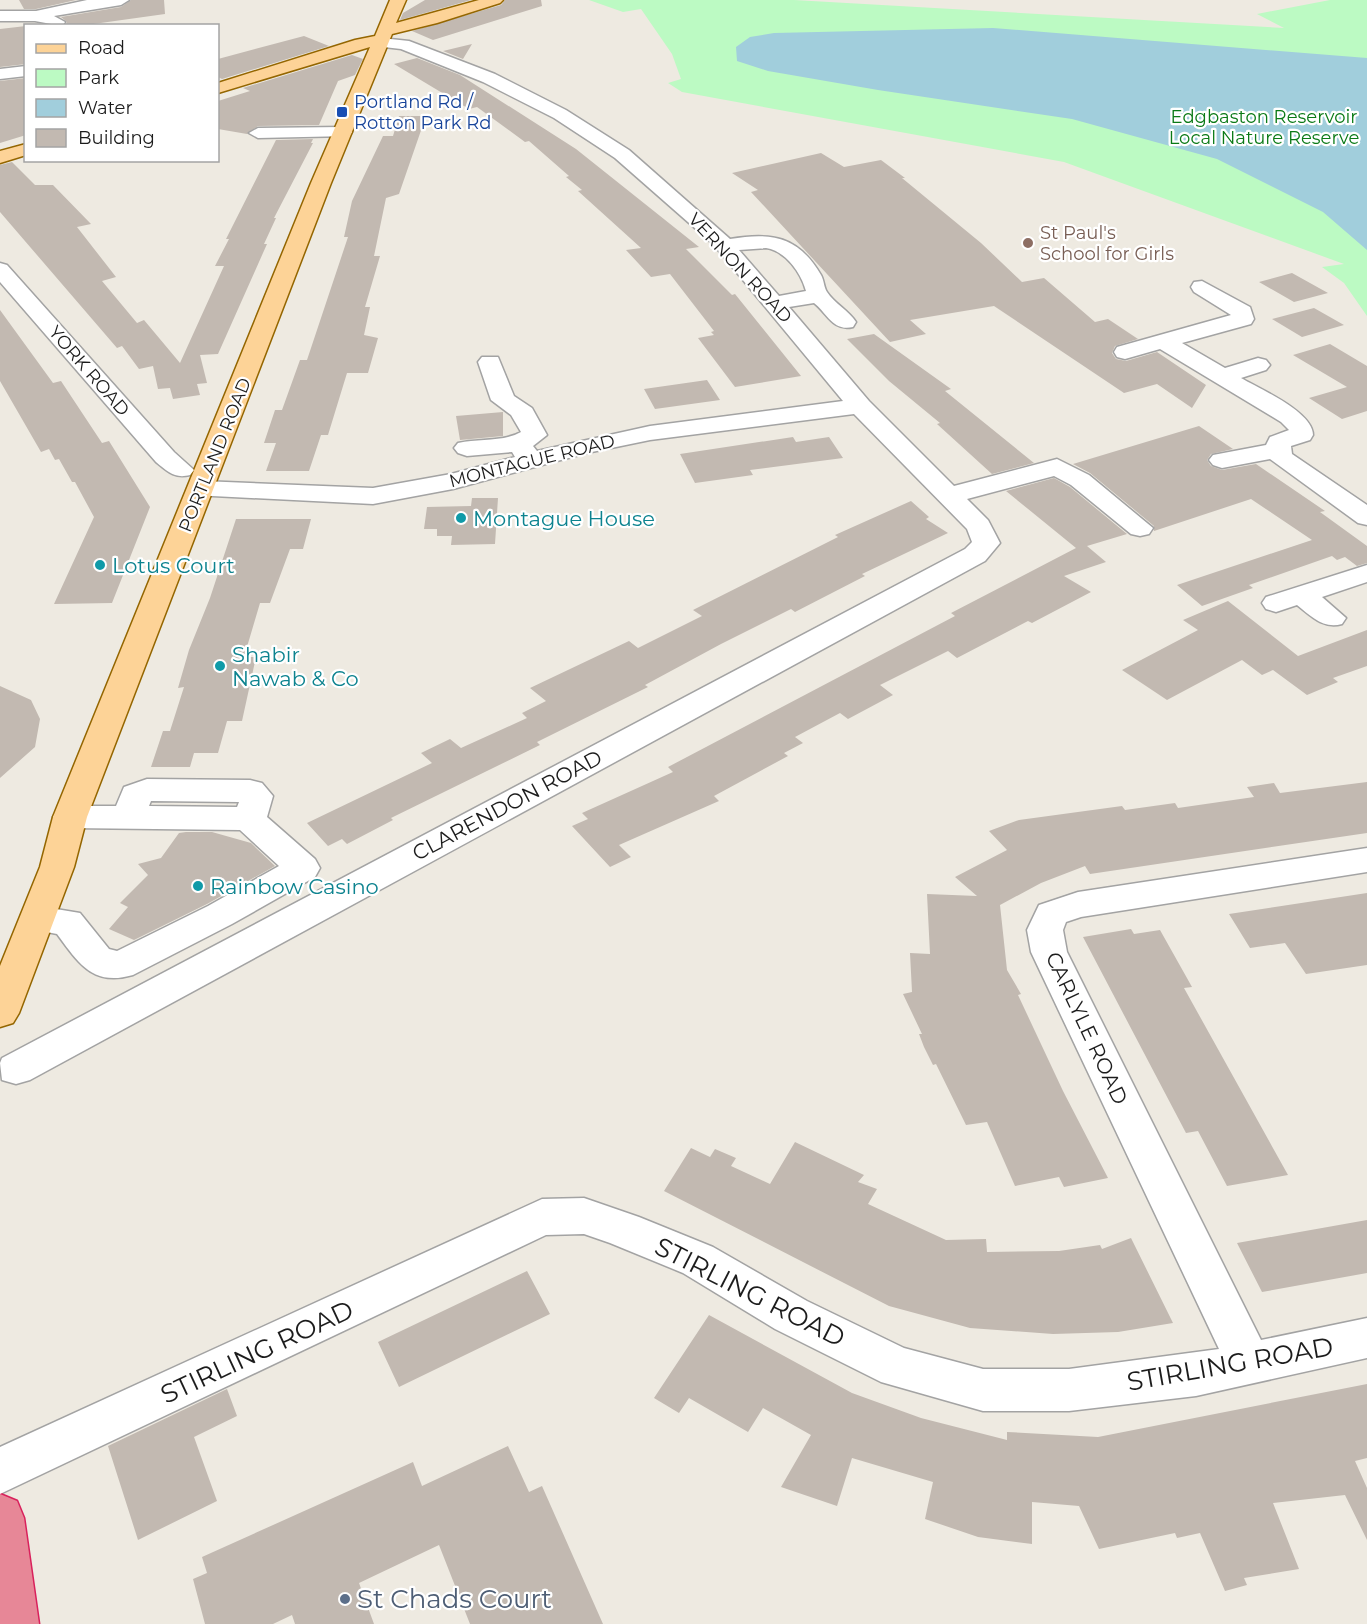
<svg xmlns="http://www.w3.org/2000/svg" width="1367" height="1624" font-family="Montserrat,sans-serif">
<rect width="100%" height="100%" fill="#eeeae1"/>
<!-- park -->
<path fill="#bcfac3" d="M 589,0 L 794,0 L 1284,28 L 1257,14 L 1330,0 L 1367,0 L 1367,316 L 1344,283 L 1322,267 L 1344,264 L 1064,162 L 682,92 L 668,83 L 681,79 L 672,54 L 641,9 L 623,12 Z"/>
<!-- water -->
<path fill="#a1cedc" d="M 993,28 L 1367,58 L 1367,250 L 1323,212 L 1217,159 L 1072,119 L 878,90 L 768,71 L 737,61 L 736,47 L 750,37 L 774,33 Z"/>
<!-- building -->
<path fill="#c2b9b1" d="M 19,0 L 76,0 L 36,9 L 24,9 Z
M 131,0 L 164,0 L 165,14 L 79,26 L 65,26 L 67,22 L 61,17 L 121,7 Z
M 425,0 L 471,0 L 400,20 L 403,13 Z
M 505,0 L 541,0 L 542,6 L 433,40 L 412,31 L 501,5 Z
M 26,26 L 26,64 L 0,67 L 0,29 Z
M 304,36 L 329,46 L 222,79 L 218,77 L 218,59 Z
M 472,44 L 463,59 L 443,51 Z
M 352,55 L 363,59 L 355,75 L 338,81 L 319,125 L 258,126 L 247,134 L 218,129 L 218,101 L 250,91 L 243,88 Z
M 417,58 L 460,75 L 576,149 L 699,247 L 686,249 L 732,295 L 735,294 L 801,376 L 735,387 L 698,338 L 714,335 L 711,332 L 714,331 L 670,274 L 651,277 L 626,250 L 641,248 L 578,191 L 582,190 L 566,177 L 569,176 L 529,141 L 525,142 L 477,107 L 469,109 L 394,64 Z
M 26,78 L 26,135 L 0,143 L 0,81 Z
M 399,116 L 426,116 L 399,194 L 386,198 L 374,256 L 380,256 L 365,307 L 370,307 L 364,335 L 378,338 L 368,373 L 347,373 L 328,435 L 321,435 L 309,471 L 266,471 L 276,443 L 264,443 L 275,410 L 282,410 L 300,360 L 307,360 L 348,237 L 344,237 L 352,201 L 383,136 L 393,136 Z
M 313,139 L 311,143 L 313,143 L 274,218 L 276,218 L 264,244 L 267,244 L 218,354 L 200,355 L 207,383 L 197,384 L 200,395 L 173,399 L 170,388 L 158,389 L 153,366 L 139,369 L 122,346 L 117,348 L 0,212 L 0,165 L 12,162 L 35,185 L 53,185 L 91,224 L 77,227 L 116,277 L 102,281 L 137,323 L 144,320 L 180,363 L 224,266 L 215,266 L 229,239 L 226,239 L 276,140 Z
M 821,153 L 844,167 L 881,160 L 905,178 L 902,178 L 981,243 L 1022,282 L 1044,278 L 1095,322 L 1108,319 L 1138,339 L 1115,346 L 1112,353 L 1116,359 L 1126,361 L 1157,352 L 1206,385 L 1192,408 L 1157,384 L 1124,393 L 994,306 L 910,320 L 926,334 L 890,342 L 751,192 L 758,190 L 732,173 Z
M 1292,273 L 1328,293 L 1294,302 L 1259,282 Z
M 1314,308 L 1344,325 L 1302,337 L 1272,319 Z
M 0,310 L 53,383 L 61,381 L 102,443 L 109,441 L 150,507 L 112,603 L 54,604 L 94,517 L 75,482 L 72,482 L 59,459 L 55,460 L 49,449 L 41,452 L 0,381 Z
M 874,334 L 951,389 L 945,391 L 1034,463 L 992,474 L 937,424 L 940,423 L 889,381 L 847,339 Z
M 1330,344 L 1367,366 L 1367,411 L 1342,419 L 1309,398 L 1347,387 L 1293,355 Z
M 707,380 L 720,400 L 655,409 L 644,389 Z
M 503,412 L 503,436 L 460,440 L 456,416 Z
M 1199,426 L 1233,449 L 1211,454 L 1207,460 L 1211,466 L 1222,470 L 1256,464 L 1325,511 L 1320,512 L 1367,546 L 1367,563 L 1357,566 L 1345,557 L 1337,560 L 1332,556 L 1249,585 L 1253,588 L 1202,606 L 1177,585 L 1312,540 L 1251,499 L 1154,531 L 1154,526 L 1090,473 L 1073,464 Z
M 793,437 L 796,442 L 829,437 L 843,458 L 750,470 L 753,475 L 695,483 L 680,454 Z
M 1054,478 L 1070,487 L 1127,534 L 1087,546 L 1106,562 L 1064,576 L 1091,592 L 1032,623 L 1028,621 L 957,658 L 948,651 L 880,685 L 893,695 L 848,719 L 840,713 L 795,737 L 803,743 L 784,753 L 788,756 L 714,796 L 719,801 L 619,845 L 631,857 L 610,867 L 572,826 L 588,819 L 582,813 L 673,772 L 668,767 L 955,616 L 951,613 L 1076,548 L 1006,491 Z
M 472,498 L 498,498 L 495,544 L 451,545 L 452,536 L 437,536 L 437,529 L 424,529 L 427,507 L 471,506 Z
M 911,501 L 929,517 L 926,519 L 948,533 L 862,574 L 865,576 L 795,612 L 791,609 L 721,644 L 645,685 L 648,687 L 537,742 L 540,745 L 391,818 L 393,820 L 347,844 L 342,839 L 328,846 L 307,823 L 432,763 L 421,753 L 450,739 L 461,748 L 527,718 L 522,713 L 546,701 L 530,688 L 629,641 L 638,648 L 702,616 L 693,610 L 838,537 L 835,535 Z
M 236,519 L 311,519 L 303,549 L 290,549 L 270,603 L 260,603 L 244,657 L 256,657 L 242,721 L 227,721 L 218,753 L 194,753 L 190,767 L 151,767 L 163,731 L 170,731 L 184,687 L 178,688 L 189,650 L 210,598 Z
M 1228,601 L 1298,656 L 1367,630 L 1367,666 L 1333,678 L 1338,682 L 1307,695 L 1273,670 L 1262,675 L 1242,660 L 1167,700 L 1122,670 L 1198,630 L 1183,620 Z
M 0,686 L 31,700 L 40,719 L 35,747 L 0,778 Z
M 1367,782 L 1367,833 L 1090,874 L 1085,866 L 1041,883 L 1000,905 L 1007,970 L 1021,994 L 1018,995 L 1063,1091 L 1108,1178 L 1064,1187 L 1059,1177 L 1015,1186 L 987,1122 L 966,1125 L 936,1064 L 933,1065 L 924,1047 L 919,1034 L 922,1034 L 903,994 L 912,992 L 910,953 L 930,954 L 927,894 L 977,896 L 955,877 L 1007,850 L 989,831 L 1019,820 L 1122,806 L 1125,810 L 1175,803 L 1178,808 L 1254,797 L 1247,787 L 1274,783 L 1280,793 Z
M 186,832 L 212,832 L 251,843 L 275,866 L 207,904 L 134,940 L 109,929 L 128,907 L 120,903 L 148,875 L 138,864 L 161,858 L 179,833 Z
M 1367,893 L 1367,965 L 1306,974 L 1285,943 L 1250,948 L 1229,914 Z
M 1131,929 L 1134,934 L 1160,930 L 1192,987 L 1184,988 L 1288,1175 L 1227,1186 L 1198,1131 L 1186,1133 L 1083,937 Z
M 795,1142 L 864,1175 L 858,1182 L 877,1189 L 868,1204 L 946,1240 L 986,1239 L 987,1252 L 1059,1251 L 1100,1245 L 1102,1249 L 1131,1238 L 1173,1323 L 1118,1332 L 1053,1334 L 970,1328 L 889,1306 L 664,1191 L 691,1148 L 710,1157 L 715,1149 L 736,1158 L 731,1166 L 770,1184 Z
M 1367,1220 L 1367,1273 L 1262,1292 L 1237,1243 Z
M 527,1271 L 550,1314 L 399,1387 L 378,1342 Z
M 709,1315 L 852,1393 L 921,1418 L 1007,1440 L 1007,1432 L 1098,1437 L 1367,1384 L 1367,1458 L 1355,1461 L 1367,1488 L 1367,1540 L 1345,1495 L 1273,1503 L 1299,1569 L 1244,1578 L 1247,1585 L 1225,1591 L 1200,1533 L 1177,1538 L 1175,1533 L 1099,1549 L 1079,1506 L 1032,1502 L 1032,1544 L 978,1537 L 925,1519 L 933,1482 L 852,1458 L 837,1506 L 781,1487 L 811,1435 L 763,1408 L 748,1432 L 689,1398 L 679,1413 L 654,1398 Z
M 227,1389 L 237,1416 L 194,1437 L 217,1501 L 138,1540 L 108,1446 Z
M 508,1446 L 529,1492 L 542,1486 L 603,1624 L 470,1624 L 439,1545 L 359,1583 L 374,1624 L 295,1624 L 292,1615 L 273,1624 L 205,1624 L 193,1579 L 207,1573 L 202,1557 L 413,1462 L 422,1486 Z"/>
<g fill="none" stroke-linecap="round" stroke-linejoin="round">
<defs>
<path id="minor" d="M 87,0 L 129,0 L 121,5 L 54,16 L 65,22 L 62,26 L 35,21 L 0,21 L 0,11 L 36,11 Z
M 381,38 L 409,41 L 495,74 L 566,110 L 629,150 L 730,239 C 772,232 798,236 821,275 C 824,280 824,288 827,292 C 834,303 849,311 856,322 L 853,327 C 833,332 827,313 814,303 L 789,307 L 869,401 L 954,486 L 1057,459 L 1089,475 L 1153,528 L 1149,534 L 1140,536 L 1131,534 L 1071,485 L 1054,476 L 967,499 L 988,520 L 1000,543 L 985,561 L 30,1080 L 16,1084 L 2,1080 L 0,1063 L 2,1058 L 965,549 L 972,542 L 967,529 L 854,414 L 650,440 L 587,453 L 453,489 L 373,504 L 193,495 L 189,489 L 193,483 L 202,481 L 373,488 L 451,474 L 515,457 L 512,452 L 467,456 L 458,453 L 454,448 L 458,443 C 479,438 503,442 521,432 L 511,415 L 491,400 L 478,362 L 482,357 L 498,357 L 514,396 L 532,408 L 547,435 L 533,446 L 537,451 L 650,426 L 843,401 L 713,244 L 615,158 L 554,118 L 483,82 L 401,49 L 375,46 L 373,43 L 375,40 ZM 766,248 C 786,251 801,273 806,291 L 779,296 L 739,250 Z
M 26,66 L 26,76 L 0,79 L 0,69 Z
M 343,127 L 349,128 L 352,132 L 349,136 L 258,138 L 249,133 L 258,128 Z
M 0,263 L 7,265 L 174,452 L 194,470 L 190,475 C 175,479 168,472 156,462 L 0,282 Z
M 1202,281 L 1250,307 L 1254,319 L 1251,324 L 1182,343 L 1225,368 L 1258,358 L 1266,360 L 1270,365 L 1266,370 L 1241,378 C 1260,389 1313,412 1313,435 L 1310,440 L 1291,446 L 1292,454 L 1367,505 L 1367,525 L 1358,523 L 1270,459 L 1222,468 L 1213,465 L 1209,460 L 1213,455 L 1266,445 L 1270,437 L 1289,430 L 1281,422 L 1160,349 L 1125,359 L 1117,357 L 1114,352 L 1117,347 L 1231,315 L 1194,292 L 1191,287 L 1194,282 Z
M 1367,565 L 1367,582 L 1322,597 L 1346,618 L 1342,624 C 1323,629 1312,617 1297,605 L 1276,612 L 1266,609 L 1262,603 L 1266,597 Z
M 147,779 L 250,780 L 262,783 L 273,796 L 267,817 L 315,859 L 320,868 L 315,877 L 232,924 L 133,975 C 92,987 78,962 57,934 L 26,928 L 20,919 L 26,910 L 38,906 L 80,913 L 109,949 L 117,951 L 208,906 L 279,866 L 240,830 L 70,828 L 58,825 L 53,817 L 58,809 L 70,806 L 116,806 L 124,787 ZM 151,801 L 239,802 L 237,807 L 149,806 Z
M 1367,848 L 1367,872 L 1081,917 L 1066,922 L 1063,930 L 1067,952 L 1261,1340 L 1367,1318 L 1367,1358 L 1196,1396 L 1069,1411 L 983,1411 L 881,1382 L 775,1329 L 683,1273 L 610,1243 L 584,1234 L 546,1235 L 0,1494 L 0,1447 L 542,1199 L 584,1198 L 639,1217 L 713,1247 L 807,1301 L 904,1348 L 983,1369 L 1069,1369 L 1219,1349 L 1031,952 L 1027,930 L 1039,905 L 1078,892 Z"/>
<path id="major" d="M 390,0 L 406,0 L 396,23 L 479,0 L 503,0 L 500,3 L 437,23 L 392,34 L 331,183 L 87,817 L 74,867 L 19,1013 L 13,1023 L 0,1027 L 0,966 L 40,867 L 53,817 L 311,183 L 370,47 L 218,93 L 218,83 L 355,40 L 375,36 Z
M 26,144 L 26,155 L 0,163 L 0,151 Z"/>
<path id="highway" d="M 0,1494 L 17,1501 L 24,1518 L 39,1624 L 0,1624 Z"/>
</defs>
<!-- minor casing -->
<use href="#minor" stroke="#a3a3a3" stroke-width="3"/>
<!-- major casing -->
<use href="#major" stroke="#946600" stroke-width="3"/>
<!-- highway casing -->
<use href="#highway" stroke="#d9215c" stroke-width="3"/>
<!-- minor -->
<use href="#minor" fill="#fff" fill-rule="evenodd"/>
<!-- major -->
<use href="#major" fill="#fdd397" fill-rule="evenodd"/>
<!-- highway -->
<use href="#highway" fill="#e78797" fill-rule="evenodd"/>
</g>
<!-- markers -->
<rect fill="#1a4fb4" stroke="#fff" stroke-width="2" x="336" y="106" width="12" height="12" rx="3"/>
<circle fill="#8d6e63" stroke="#fff" stroke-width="2" cx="1028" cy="243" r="6"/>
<g fill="#0f9aa8" stroke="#fff" stroke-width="2">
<circle cx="461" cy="518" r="6"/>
<circle cx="100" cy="565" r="6"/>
<circle cx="220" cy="666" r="6"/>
<circle cx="198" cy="886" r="6"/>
</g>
<circle fill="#5c6f8a" stroke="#fff" stroke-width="2" cx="345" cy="1599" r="6"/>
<g text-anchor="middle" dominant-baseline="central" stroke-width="4.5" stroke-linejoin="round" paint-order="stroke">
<!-- far-transit labels -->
<g font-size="18" fill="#164399" stroke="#fff" text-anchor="start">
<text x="354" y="102">Portland Rd /<tspan x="354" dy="21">Rotton Park Rd</tspan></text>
</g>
<!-- far-park labels -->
<g font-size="18" fill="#0a7a16" stroke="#fff">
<text x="1264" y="117">Edgbaston Reservoir<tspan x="1264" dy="21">Local Nature Reserve</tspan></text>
</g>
<!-- far-education labels -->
<g font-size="18" fill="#785e54" stroke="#fff" text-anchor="start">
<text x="1040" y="233">St Paul's<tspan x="1040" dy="21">School for Girls</tspan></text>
</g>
<!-- far-street labels -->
<g font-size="18" fill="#1c1c1c" stroke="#fff">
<text transform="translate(740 268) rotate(47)">VERNON ROAD</text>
<text transform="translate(89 371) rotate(49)">YORK ROAD</text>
<text transform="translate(215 455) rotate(-68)">PORTLAND ROAD</text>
<text transform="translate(532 461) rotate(-14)">MONTAGUE ROAD</text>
</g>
<!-- culture labels -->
<g font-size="21" fill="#0d838f" stroke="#fff" text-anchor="start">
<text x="473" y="518">Montague House</text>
<text x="112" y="565">Lotus Court</text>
<text x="232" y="654">Shabir<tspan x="232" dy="24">Nawab &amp; Co</tspan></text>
<text x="210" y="886">Rainbow Casino</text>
</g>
<!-- street labels -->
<g font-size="21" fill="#1c1c1c" stroke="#fff">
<text transform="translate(507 805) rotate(-28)">CLARENDON ROAD</text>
<text transform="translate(1087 1028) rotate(65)">CARLYLE ROAD</text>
</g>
<!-- near-street labels -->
<g font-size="26" fill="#1c1c1c" stroke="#fff">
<text transform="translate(750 1292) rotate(27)">STIRLING ROAD</text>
<text transform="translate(257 1352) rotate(-25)">STIRLING ROAD</text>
<text transform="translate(1230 1364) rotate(-10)">STIRLING ROAD</text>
</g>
<!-- near-service labels -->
<g font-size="26" fill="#4e5e75" stroke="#fff" text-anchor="start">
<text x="357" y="1599">St Chads Court</text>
</g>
</g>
<!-- legend -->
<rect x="24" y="24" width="195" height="138" fill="#ffffff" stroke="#a4a4a4" stroke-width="1.5"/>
<rect x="36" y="44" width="30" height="9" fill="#fdd397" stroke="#a4a4a4" stroke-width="1.5"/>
<text x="78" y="54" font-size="18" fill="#1c1c1c">Road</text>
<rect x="36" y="69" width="30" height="18" fill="#bcfac3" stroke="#a4a4a4" stroke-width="1.5"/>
<text x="78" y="84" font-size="18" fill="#1c1c1c">Park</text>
<rect x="36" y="99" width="30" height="18" fill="#a1cedc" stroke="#a4a4a4" stroke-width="1.5"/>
<text x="78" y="114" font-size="18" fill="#1c1c1c">Water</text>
<rect x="36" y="129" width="30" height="18" fill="#c2b9b1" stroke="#a4a4a4" stroke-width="1.5"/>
<text x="78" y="144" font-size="18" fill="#1c1c1c">Building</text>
</svg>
